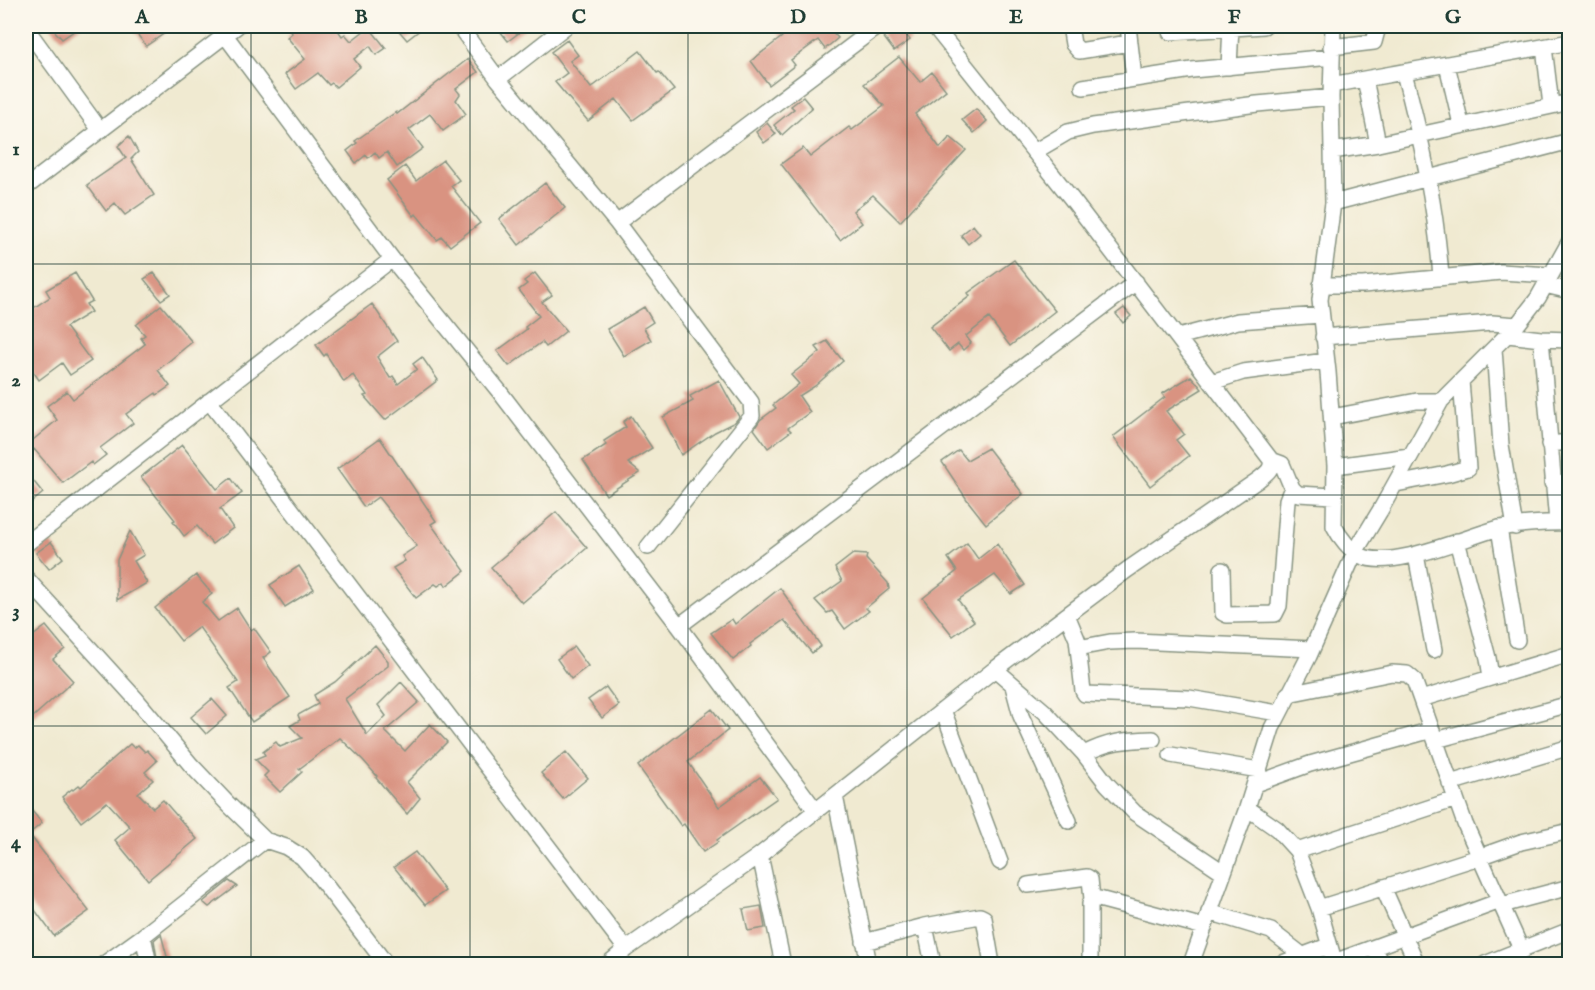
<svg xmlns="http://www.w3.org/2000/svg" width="1595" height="990" font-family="'IM FELL English',serif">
<rect width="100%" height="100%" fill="#fbf7ec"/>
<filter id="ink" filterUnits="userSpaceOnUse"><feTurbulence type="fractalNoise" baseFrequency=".0167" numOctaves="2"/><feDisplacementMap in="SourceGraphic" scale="12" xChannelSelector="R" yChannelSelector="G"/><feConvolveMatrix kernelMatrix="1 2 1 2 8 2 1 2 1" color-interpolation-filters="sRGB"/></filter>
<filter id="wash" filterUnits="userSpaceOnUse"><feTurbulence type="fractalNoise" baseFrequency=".008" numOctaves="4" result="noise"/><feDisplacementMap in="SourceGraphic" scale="24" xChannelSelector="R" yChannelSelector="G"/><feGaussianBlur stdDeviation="1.35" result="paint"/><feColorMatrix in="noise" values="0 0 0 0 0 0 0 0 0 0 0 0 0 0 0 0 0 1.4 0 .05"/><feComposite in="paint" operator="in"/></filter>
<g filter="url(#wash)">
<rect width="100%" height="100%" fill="#f0ead1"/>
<g id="blocks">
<!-- building -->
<path fill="#d99381" d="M 50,26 L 81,26 L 62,39 Z
M 131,26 L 175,26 L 146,46 Z
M 286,26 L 335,26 L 342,36 L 345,34 L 351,41 L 369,27 L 386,48 L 376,55 L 370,46 L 354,59 L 360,67 L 336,87 L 332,83 L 329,85 L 318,73 L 296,89 L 285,74 L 305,59 L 287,37 L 292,33 Z
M 395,26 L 425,26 L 407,40 Z
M 496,26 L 528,26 L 508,41 Z
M 781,26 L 827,26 L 838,38 L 825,49 L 818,40 L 791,60 L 795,65 L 769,85 L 751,61 L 782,37 L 776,30 Z
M 895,26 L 900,26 L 910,40 L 894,51 L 882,35 Z
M 567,40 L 578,55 L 570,61 L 591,88 L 640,51 L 657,73 L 659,72 L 674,90 L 633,120 L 616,99 L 588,121 L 555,82 L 567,73 L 551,52 Z
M 899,57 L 920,82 L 932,72 L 946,90 L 915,114 L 940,148 L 950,137 L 966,150 L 900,222 L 873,195 L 853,211 L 862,223 L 840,240 L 781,164 L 803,148 L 810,157 L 849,127 L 852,130 L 884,106 L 864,84 Z
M 468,59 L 478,72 L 456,89 L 460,94 L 456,100 L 466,114 L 443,131 L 430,114 L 409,130 L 423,148 L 397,167 L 387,152 L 379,158 L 375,152 L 368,158 L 366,155 L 356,163 L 347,151 L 357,143 L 355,141 L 396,112 L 397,114 Z
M 803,97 L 812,108 L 782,135 L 774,125 L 794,109 L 791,106 Z
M 976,109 L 987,121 L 974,133 L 962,120 Z
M 767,123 L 776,134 L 764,143 L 756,132 Z
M 129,136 L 138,152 L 131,159 L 154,195 L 125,215 L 115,203 L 106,211 L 87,185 L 126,158 L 118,146 Z
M 443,160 L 459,180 L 451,186 L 480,223 L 450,246 L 442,237 L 437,240 L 416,214 L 414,216 L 387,180 L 405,166 L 416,181 Z
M 545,183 L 565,208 L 519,245 L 499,219 Z
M 973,225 L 980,234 L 968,244 L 961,235 Z
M 1014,260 L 1055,311 L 1010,346 L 989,318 L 966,336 L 971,343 L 963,350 L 958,344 L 949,351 L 930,327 L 970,296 L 968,293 Z
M 75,273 L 92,301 L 86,304 L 91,312 L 66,327 L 91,361 L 70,375 L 62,363 L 39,380 L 26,361 L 26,313 L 50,297 L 46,290 Z
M 154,273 L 170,294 L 161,300 L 144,279 Z
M 535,273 L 552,295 L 542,302 L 566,331 L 546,347 L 542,342 L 509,366 L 497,351 L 527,329 L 525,327 L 539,316 L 519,290 L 527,284 L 524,281 Z
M 372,304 L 397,341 L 377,357 L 390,378 L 393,376 L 398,384 L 417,369 L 413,364 L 422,357 L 438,380 L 385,420 L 364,396 L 367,395 L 353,375 L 344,382 L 326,354 L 324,356 L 316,345 Z
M 161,305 L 192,342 L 158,370 L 170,386 L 157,395 L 156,393 L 126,414 L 133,423 L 100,448 L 106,455 L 93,465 L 91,462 L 63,483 L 34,449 L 26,456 L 26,429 L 33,440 L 57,420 L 47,406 L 67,391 L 73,399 L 145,344 L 141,338 L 145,335 L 136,325 Z
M 644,307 L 653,322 L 644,328 L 651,340 L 624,356 L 607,329 Z
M 1124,308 L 1131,316 L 1123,323 L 1116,314 Z
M 827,341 L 843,361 L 815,386 L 799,396 L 810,412 L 788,428 L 791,431 L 768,448 L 754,429 L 760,420 L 776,408 L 773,405 L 799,384 L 791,375 L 820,352 L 816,347 Z
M 1191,376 L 1202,389 L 1166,411 L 1184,434 L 1176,440 L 1189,456 L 1150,486 L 1113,437 L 1165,397 L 1162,394 Z
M 719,380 L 739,417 L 735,422 L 715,432 L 681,455 L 663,417 L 693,401 L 690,396 Z
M 631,416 L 652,448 L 628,463 L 640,473 L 606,495 L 583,460 L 606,445 L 604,441 L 626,427 L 623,422 Z
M 380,438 L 436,521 L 431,524 L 465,571 L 446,586 L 444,582 L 438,586 L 435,584 L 416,598 L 393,568 L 405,561 L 402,556 L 417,546 L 378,497 L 364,507 L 337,469 Z
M 182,445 L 217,489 L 231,478 L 242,493 L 220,509 L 233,528 L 212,544 L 197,526 L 184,536 L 173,521 L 175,520 L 141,477 Z
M 988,448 L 1023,494 L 986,524 L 968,501 L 942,462 L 959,450 L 967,460 Z
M 26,472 L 43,493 L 26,507 Z
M 556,512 L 587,548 L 522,603 L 491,567 Z
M 130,531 L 144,555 L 134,561 L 147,583 L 117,600 L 117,560 Z
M 51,542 L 63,558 L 49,569 L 36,553 Z
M 967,543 L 978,559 L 997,544 L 1025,585 L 1011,594 L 995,575 L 958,600 L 974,621 L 953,636 L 923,598 L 957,571 L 948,558 Z
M 853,554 L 867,555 L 866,559 L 888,583 L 889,589 L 866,608 L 869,611 L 845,629 L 832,611 L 827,613 L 815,600 L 842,581 L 835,568 Z
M 299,566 L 314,589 L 285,607 L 270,585 Z
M 196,575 L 212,594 L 202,602 L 218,621 L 237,608 L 251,630 L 254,628 L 271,652 L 263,658 L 290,697 L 252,722 L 229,688 L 238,682 L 199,627 L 181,641 L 155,608 Z
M 780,588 L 821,646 L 812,653 L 784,620 L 750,644 L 751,646 L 733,660 L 711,633 L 732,619 L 735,624 Z
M 46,626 L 65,649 L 53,659 L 73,681 L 33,717 L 26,708 L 26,627 L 33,636 Z
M 375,645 L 388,661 L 388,666 L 345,699 L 367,735 L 386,716 L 378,705 L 401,682 L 419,702 L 385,731 L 405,751 L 430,724 L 447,742 L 407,782 L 420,798 L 407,814 L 376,778 L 377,776 L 363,760 L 340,738 L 299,769 L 302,772 L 280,792 L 264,776 L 268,772 L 255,759 L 265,755 L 263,752 L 276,742 L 280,747 L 302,738 L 290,726 L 300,720 L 298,715 L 318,704 L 314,695 L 335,682 Z
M 574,647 L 588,666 L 571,679 L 557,659 Z
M 606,687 L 619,705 L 602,718 L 588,700 Z
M 212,699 L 227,716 L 206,734 L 191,717 Z
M 712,709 L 728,730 L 688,762 L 719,807 L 760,777 L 777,798 L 717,840 L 718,842 L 703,852 L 684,824 L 681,826 L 638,766 Z
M 130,744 L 134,748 L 138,745 L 145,752 L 147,750 L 157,761 L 145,772 L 153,780 L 138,793 L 153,808 L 163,800 L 197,839 L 148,880 L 115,840 L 130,827 L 107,802 L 81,822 L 62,797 L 72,789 L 73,790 L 79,785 L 81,787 Z
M 566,752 L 588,778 L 563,799 L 541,773 Z
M 26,804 L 42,823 L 29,834 L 89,911 L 54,936 L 26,898 Z
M 415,852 L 445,891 L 425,905 L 394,867 Z
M 229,881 L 237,886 L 209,907 L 203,902 Z
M 761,906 L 765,928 L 748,931 L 743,909 Z
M 161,934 L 169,964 L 158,964 L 154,940 Z"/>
</g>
</g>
<g filter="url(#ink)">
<use href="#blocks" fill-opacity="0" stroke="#889482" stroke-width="1.5"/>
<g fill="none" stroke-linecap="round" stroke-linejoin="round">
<defs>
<path id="minor" d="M 459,26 L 498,79 L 617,223 L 751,402 L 752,416 L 648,547
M 1070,26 L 1073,44 L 1079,51 L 1129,43
M 1128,26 L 1134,78
M 1333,26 L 1331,97 L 1333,203 L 1320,300 L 1328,372 L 1335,466 L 1334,526 C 1339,536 1351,552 1361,556 C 1392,570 1463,538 1496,529 C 1517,524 1548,522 1570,523
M 26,28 L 100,130
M 1170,32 L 1264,26
M 225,35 L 392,259 L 499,391 L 679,626 L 816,811
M 1331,47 L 1374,42 L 1378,27 L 1383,26
M 1544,47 L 1551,105
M 1447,65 L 1461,124
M 1229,67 L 1231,26
M 1404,73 C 1422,140 1436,208 1441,277
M 498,79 L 566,26
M 1365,79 L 1378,144
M 1331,85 L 1570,42
M 1083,87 L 1192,70 L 1331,57
M 1332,151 L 1378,144 L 1570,102
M 1034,152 L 1068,132 L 1093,126 L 1257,104 L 1331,97
M 26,187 L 237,26
M 1333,203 L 1570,141
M 617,223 L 878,26
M 1321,285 L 1363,285 L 1501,272 L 1551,275
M 1545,285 L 1570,291
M 1508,335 L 1541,339 L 1570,340
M 1178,337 L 1238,321 L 1321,315
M 1323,337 L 1492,323 L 1517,325
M 1541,339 L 1557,522
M 1494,349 L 1501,445 L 1515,527
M 1212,382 L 1243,372 L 1326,361
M 209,401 L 626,949
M 1332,417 L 1417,401 L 1441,401
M 1549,444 L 1570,442
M 1271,460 L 1282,464 L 1292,488 L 1298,494 L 1334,496
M 1335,466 L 1410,456
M 1552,483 L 1570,482
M 1396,484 L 1447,474 L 1468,468 L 1461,381
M 1499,528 L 1517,640
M 1457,541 L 1488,658 L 1491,677
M 26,544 L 392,259
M 1416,555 L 1434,650
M 1222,570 L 1223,613 L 1227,615 L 1275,614 L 1279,606 L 1287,500 L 1292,488
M 26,578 L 136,699 L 191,765 L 229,805 L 265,840 L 286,847 L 302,857 L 317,874 L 386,964
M 1067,615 L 1077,639 L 1083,691 L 1085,694 L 1189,698 L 1278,713
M 679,626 L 1136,282
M 1078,648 L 1110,642 L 1135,641 L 1312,649
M 995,669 L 1045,712 L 1084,754 L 1107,784 L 1135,813 L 1223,872
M 1013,686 L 1021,716 L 1069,821
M 1288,694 L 1392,673 L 1407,674 L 1414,680 L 1465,824 L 1522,951
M 1421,699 L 1570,654
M 943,710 L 1000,862
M 1436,740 L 1570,704
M 1084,754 C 1109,741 1125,740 1153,739
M 1171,755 L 1259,770
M 1450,783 L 1570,747
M 1255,784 L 1310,764 L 1432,730
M 835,796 L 869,964
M 1247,808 L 1277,829 L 1297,851 L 1319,908 L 1335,964
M 1297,851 L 1456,799
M 760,855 L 783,964
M 1028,885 L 1087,877 L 1090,879 L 1092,899 L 1090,904 L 1090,964
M 1383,887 L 1417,964
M 1092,899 L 1099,899 L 1204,927
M 1502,905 L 1570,887
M 1319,908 L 1479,857 L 1521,842 L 1570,831
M 1209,912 L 1271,931 L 1302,955
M 925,926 L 933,964
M 143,936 L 149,964
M 864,942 L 925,926 L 980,916 L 984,918 L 992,964
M 1374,949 L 1383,964
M 1334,962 L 1500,901
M 104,964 L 143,936 L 265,840
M 608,964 L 626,949 L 760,855 L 995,669 L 1127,570 L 1258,480 C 1265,474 1273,470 1271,460 L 1071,198 L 934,26
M 1191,964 L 1247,808 L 1272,728 L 1309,656 L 1355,552 L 1381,509 L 1441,401 L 1517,325 L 1538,298 L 1570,241
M 1280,964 L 1328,946
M 1485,964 L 1570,930"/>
</defs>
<!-- minor casing -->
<use href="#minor" stroke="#889482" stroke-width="18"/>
<!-- minor -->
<use href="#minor" stroke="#fff" stroke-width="15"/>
</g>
</g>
<!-- grid -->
<path fill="none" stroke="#1f3d34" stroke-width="1.5" stroke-opacity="0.55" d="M 251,26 L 251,964M 470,26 L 470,964M 688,26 L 688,964M 907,26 L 907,964M 1125,26 L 1125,964M 1344,26 L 1344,964M 26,264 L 1570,264M 26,495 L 1570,495M 26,726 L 1570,726"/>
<!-- margin -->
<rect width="1595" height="990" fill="none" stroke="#fbf7ec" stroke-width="66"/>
<rect x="33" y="33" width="1529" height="924" fill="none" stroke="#1f3d34" stroke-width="2"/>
<g font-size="20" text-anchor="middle" font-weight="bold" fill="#1f3d34">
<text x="142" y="23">A</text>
<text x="361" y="23">B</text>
<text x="579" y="23">C</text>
<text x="798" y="23">D</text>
<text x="1016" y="23">E</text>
<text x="1234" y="23">F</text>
<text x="1453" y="23">G</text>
<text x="16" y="155">1</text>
<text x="16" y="386">2</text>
<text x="16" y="617">3</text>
<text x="16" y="848">4</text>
</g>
</svg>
